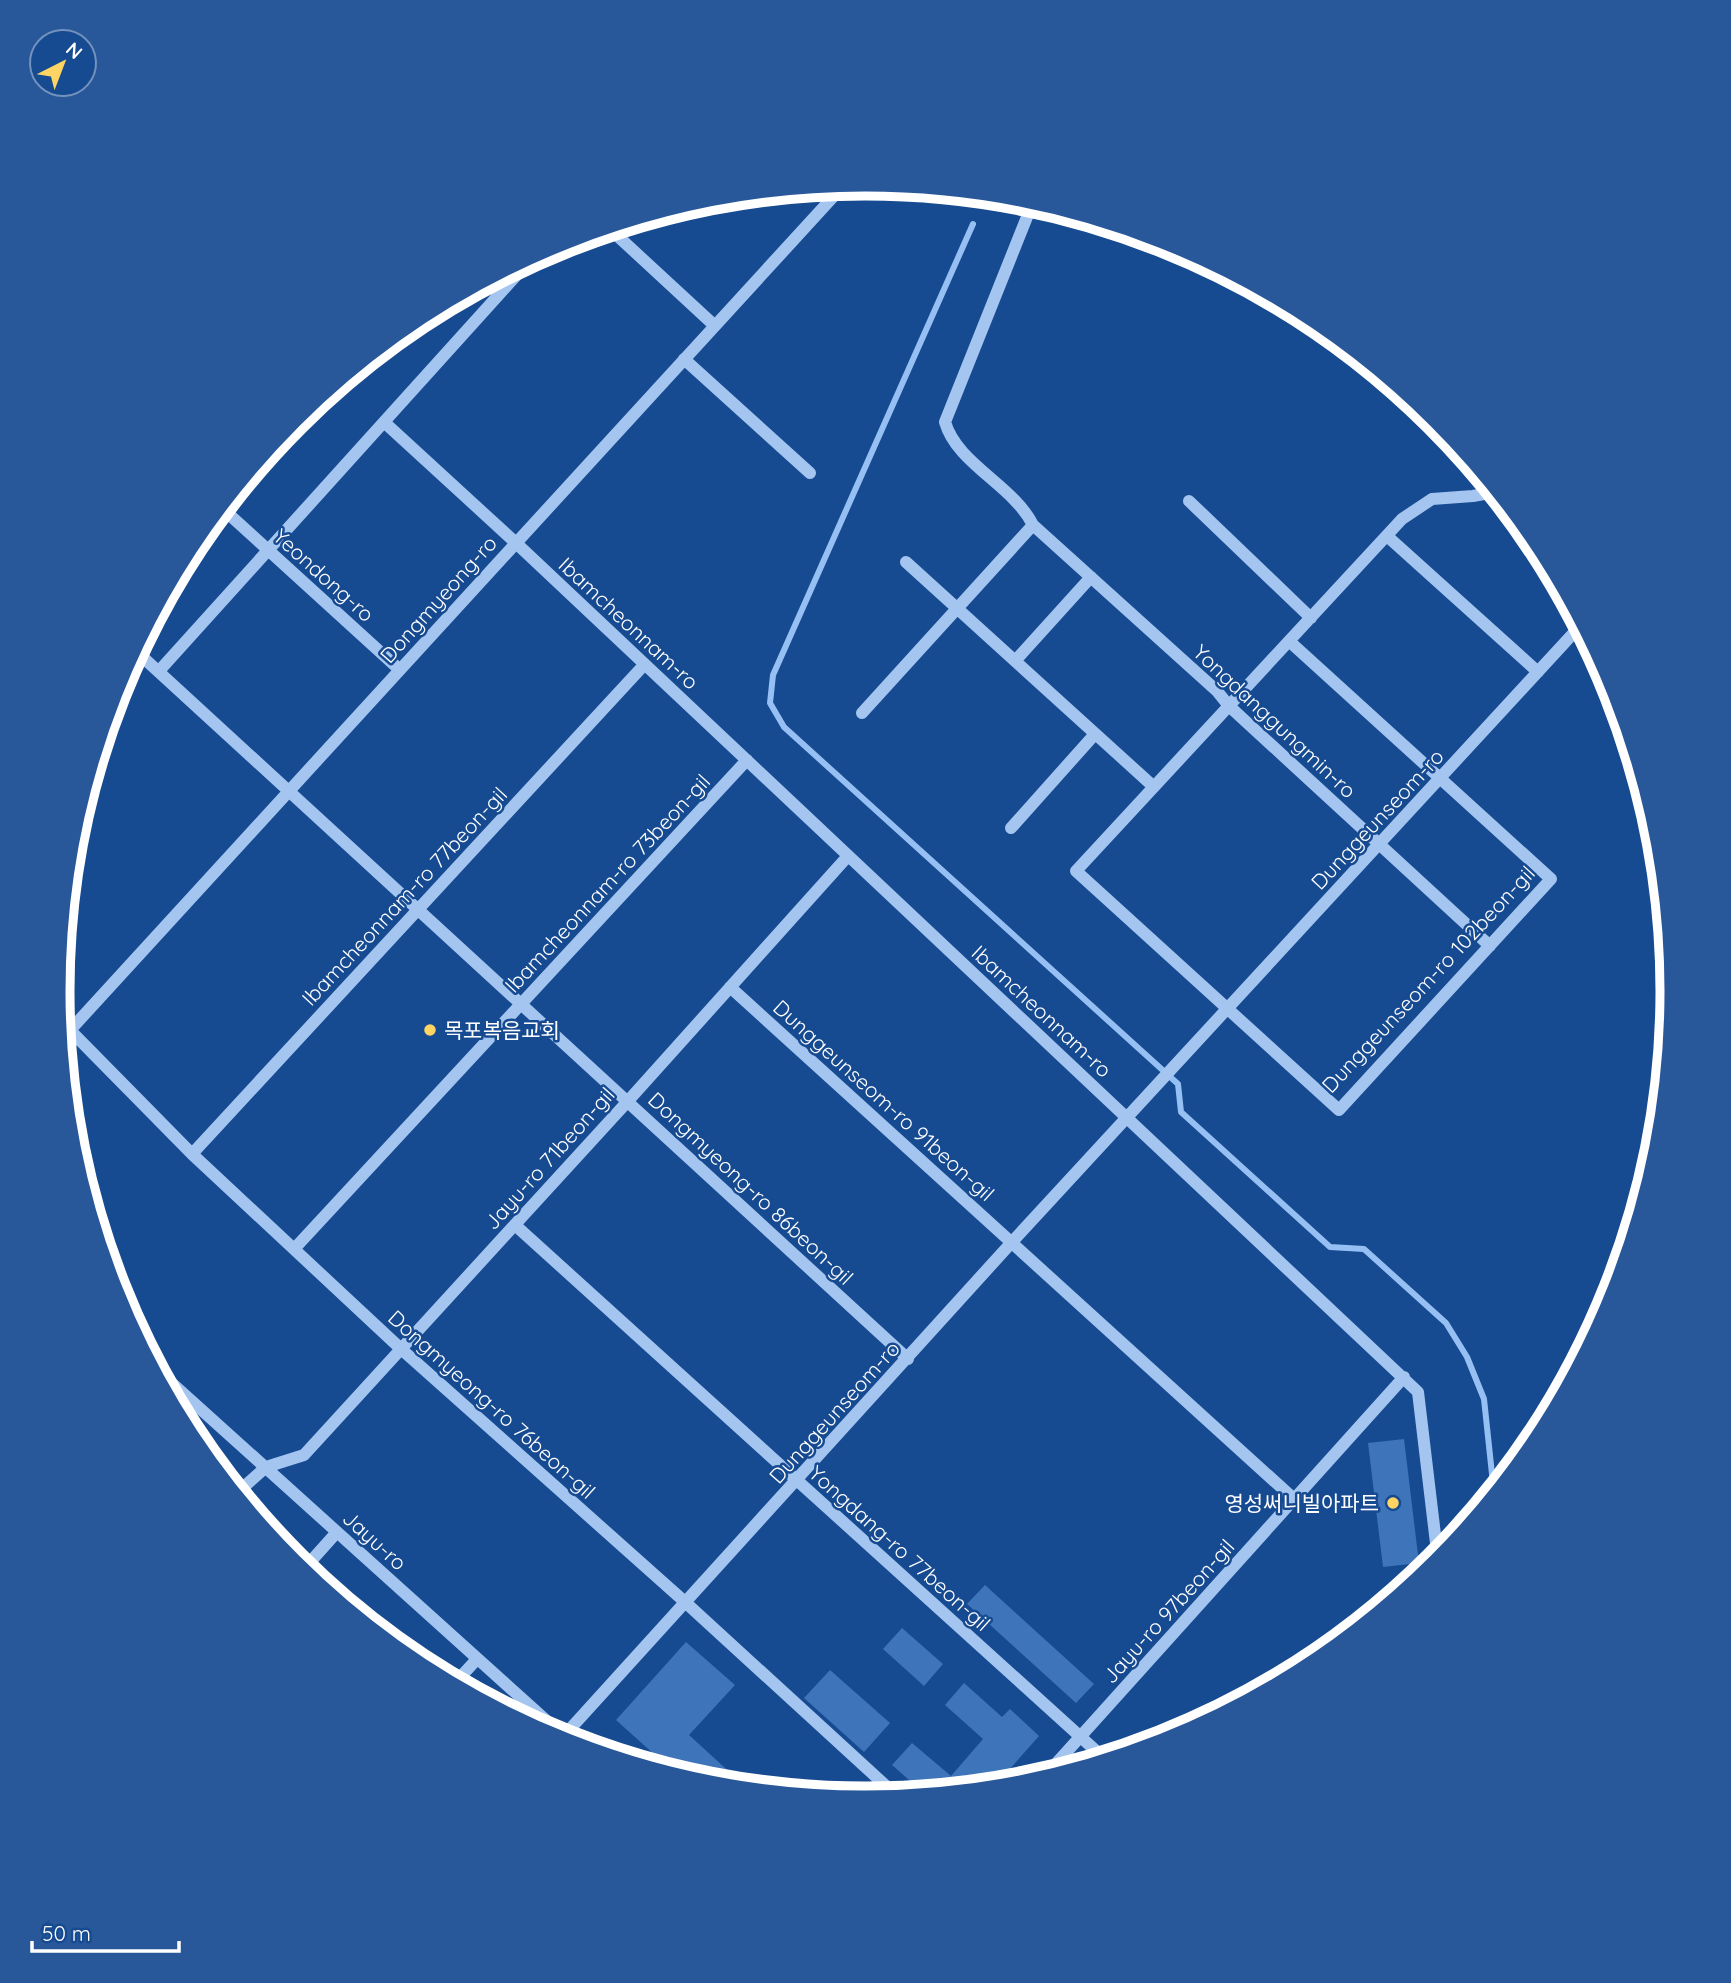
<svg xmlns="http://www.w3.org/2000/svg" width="1731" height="1983" font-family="Quicksand,'Noto Sans KR',sans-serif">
<rect width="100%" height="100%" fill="#164a91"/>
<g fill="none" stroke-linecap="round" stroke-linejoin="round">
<!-- stream -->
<path stroke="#96c0f3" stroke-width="6" d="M 973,224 L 773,675 L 770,703 L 784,727 L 1178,1084 L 1181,1112 L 1330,1247 L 1364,1249 L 1446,1323 L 1467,1357 L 1484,1399 L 1494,1493"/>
</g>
<!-- building -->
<path fill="#3e74b9" d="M 1404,1439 L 1419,1563 L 1383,1567 L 1368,1443 Z
M 985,1585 L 1094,1684 L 1076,1703 L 967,1604 Z
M 902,1628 L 943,1664 L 924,1686 L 883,1649 Z
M 686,1642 L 735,1685 L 689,1735 L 747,1788 L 708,1784 L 676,1774 L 616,1720 Z
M 830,1670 L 890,1723 L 864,1752 L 804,1698 Z
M 964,1683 L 1002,1717 L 1010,1709 L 1039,1736 L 994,1787 L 924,1793 L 892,1765 L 912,1743 L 951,1776 L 983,1739 L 945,1705 Z"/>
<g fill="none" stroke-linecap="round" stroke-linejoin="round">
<!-- minor -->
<path stroke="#a4c5f0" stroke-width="12" d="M 1033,202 L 945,422 C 957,464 1013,485 1033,525 L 1217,691 L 1229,706 L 1490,946
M 610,229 L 715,326
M 684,359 L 810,473
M 384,422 L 516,543 L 1418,1392 L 1438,1560
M 1189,501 L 1311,618
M 222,508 L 400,670
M 1387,536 L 1538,672
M 906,562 L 1154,787
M 1289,641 L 1551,879 L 1339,1110 L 1076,871 L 1402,519 L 1432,499 L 1473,496 L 1495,492
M 136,651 L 908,1359
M 1015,661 L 1091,577
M 159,671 L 532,258
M 862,713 L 1033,525
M 1011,828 L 1095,734
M 730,987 L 1294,1499
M 61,1021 L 192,1154 L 400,1348 L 685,1602 L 897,1796
M 62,1039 L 843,186
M 192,1154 L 644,665
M 515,1225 L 1105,1759
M 295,1248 L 747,760
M 155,1368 L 569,1741
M 237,1493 L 266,1467 L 304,1455 L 628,1101 L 848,856
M 303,1570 L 337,1532
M 455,1683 L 477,1659
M 561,1739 L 1012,1242 L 1581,625
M 1044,1777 L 1404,1377"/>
</g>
<!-- markers -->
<g fill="#ffd463" stroke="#164a91" stroke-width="2.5">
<circle cx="430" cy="1030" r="7"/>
<circle cx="1393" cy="1503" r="7"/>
</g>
<g text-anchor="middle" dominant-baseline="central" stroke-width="5" stroke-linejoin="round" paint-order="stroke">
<!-- street labels -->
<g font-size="21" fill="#fff" stroke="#164a91">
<text transform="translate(324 575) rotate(42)">Yeondong-ro</text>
<text transform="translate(438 599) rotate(-48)">Dongmyeong-ro</text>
<text transform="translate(629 623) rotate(43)">Ibamcheonnam-ro</text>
<text transform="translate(1275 721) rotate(43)">Yongdanggungmin-ro</text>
<text transform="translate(1377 819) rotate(-47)">Dunggeunseom-ro</text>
<text transform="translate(607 883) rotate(-47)">Ibamcheonnam-ro 73beon-gil</text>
<text transform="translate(404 896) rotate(-47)">Ibamcheonnam-ro 77beon-gil</text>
<text transform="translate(1428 979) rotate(-47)">Dunggeunseom-ro 102beon-gil</text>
<text transform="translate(1042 1011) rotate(43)">Ibamcheonnam-ro</text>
<text transform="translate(884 1100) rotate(42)">Dunggeunseom-ro 91beon-gil</text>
<text transform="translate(549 1158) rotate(-48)">Jayu-ro 71beon-gil</text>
<text transform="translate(751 1188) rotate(43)">Dongmyeong-ro 86beon-gil</text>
<text transform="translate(492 1404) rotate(42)">Dongmyeong-ro 76beon-gil</text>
<text transform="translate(834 1412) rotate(-48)">Dunggeunseom-ro</text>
<text transform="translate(375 1540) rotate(42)">Jayu-ro</text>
<text transform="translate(900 1548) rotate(42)">Yongdang-ro 77beon-gil</text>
<text transform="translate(1168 1611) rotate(-48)">Jayu-ro 97beon-gil</text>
</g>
<!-- poi labels -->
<g font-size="21" fill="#fff" stroke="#164a91" text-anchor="start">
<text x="444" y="1030">목포복음교회</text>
<text x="1379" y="1503" text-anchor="end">영성써니빌아파트</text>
</g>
</g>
<!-- crop -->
<path d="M0 0H1731V1983H0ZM70 991a795 795 0 1 1 1590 0a795 795 0 1 1-1590 0Z" fill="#29589a" fill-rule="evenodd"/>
<path fill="none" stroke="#fff" stroke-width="9" d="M70 991a795 795 0 1 1 1590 0a795 795 0 1 1-1590 0Z"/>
<!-- north arrow -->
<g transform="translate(63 63) rotate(42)"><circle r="33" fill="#164a91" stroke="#7392bd" stroke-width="2"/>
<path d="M0-5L12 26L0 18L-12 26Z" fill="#ffd463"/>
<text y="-10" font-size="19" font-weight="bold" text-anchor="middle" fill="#ffffff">N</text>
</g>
<!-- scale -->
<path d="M32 1941v10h147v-10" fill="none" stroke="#ffffff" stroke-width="3.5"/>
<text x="42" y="1941" font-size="21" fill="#ffffff" stroke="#164a91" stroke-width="5" paint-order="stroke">50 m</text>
</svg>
